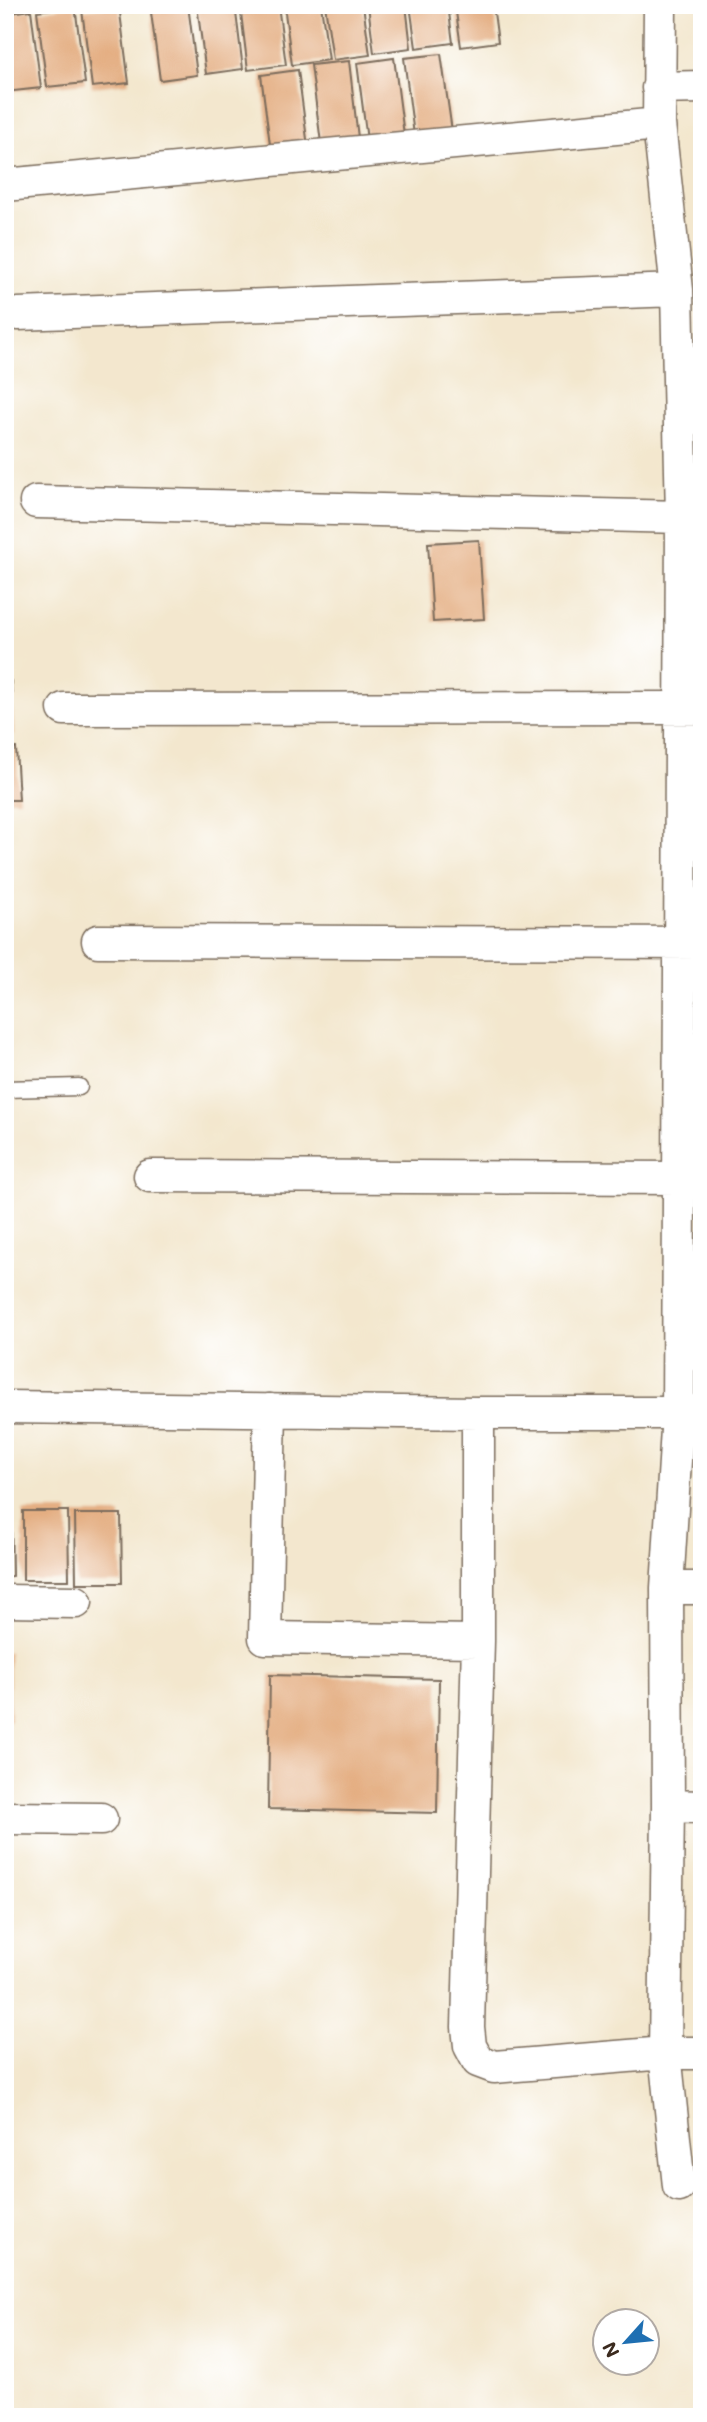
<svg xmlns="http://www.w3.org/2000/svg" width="707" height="2422" font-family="Mali,sans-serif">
<rect width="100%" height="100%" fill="#fff"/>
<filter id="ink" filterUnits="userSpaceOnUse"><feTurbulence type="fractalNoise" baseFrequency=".0143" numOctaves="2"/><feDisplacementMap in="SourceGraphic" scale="14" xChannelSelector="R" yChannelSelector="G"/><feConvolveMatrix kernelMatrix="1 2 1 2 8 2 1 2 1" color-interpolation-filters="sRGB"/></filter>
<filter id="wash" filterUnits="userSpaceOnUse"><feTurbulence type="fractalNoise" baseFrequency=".00686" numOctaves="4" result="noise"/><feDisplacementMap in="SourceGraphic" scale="28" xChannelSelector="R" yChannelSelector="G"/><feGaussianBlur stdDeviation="1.57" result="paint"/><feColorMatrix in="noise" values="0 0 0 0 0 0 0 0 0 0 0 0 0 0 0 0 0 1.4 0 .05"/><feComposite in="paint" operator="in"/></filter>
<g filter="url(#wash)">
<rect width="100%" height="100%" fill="#f3e7ce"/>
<g id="blocks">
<!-- building -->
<path fill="#e4ae82" d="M 119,5 L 129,83 L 92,87 L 82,10 Z
M 150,5 L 188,5 L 197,75 L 160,80 Z
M 197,5 L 235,5 L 243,69 L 206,74 Z
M 240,5 L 278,5 L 286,65 L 248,70 Z
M 284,5 L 321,5 L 329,60 L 292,65 Z
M 325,5 L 363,5 L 370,55 L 333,60 Z
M 368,5 L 406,5 L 411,48 L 374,53 Z
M 410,5 L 448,5 L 453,43 L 416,48 Z
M 455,5 L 493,5 L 498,42 L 461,47 Z
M 75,6 L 85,83 L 47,87 L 37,11 Z
M 31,10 L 41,88 L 5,92 L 5,14 Z
M 441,54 L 452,131 L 414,135 L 404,58 Z
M 394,58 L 404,135 L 367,140 L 357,63 Z
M 349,61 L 358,138 L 321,143 L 311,65 Z
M 298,70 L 308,147 L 271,152 L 261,75 Z
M 479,540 L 484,619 L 433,622 L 428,543 Z
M 5,681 L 11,681 L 14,735 L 5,736 Z
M 5,748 L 16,748 L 19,800 L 5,800 Z
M 5,1508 L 11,1508 L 12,1576 L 5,1577 Z
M 23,1511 L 68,1511 L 69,1580 L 23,1580 Z
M 75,1514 L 121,1514 L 122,1583 L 76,1583 Z
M 5,1652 L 9,1652 L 10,1721 L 5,1721 Z
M 270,1675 L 439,1679 L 437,1813 L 268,1809 Z"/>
</g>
</g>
<g filter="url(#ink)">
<use href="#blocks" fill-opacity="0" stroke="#7b6c5c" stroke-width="2"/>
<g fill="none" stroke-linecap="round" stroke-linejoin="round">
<defs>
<path id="lane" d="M 5,1089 L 79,1087"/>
<path id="street" d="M 660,5 L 659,124 L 677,290 L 682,517 L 678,1413 L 667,1588 L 668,1806 L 665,2053 L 679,2186
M 658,88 L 702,87
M 5,185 L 659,124
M 18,314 L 677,290
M 36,502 L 682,517
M 64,709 L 700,708
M 98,941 L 700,943
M 150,1176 L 679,1178
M 5,1407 L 478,1413 L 702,1413
M 270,1410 L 265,1638 L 478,1641
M 478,1413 L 478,1641 L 468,2027 L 470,2046 L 478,2061 L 494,2067 L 665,2053 L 702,2053
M 667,1588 L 702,1588
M 5,1601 L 76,1602
M 668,1806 L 702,1807
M 5,1818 L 101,1819"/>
</defs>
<!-- lane casing -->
<use href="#lane" stroke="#7b6c5c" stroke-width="19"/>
<!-- street casing -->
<use href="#street" stroke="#7b6c5c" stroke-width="35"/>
<!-- lane -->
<use href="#lane" stroke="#fff" stroke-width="16"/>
<!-- street -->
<use href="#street" stroke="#fff" stroke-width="32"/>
</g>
</g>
<!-- margin -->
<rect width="707" height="2422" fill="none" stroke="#fff" stroke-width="28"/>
<!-- north arrow -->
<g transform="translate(626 2342) rotate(243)"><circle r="33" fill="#ffffff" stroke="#b1aaa5" stroke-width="2"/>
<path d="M0-5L12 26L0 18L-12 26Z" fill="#1f6fb2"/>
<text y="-10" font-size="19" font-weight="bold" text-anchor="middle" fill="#3b2a1e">N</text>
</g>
</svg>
